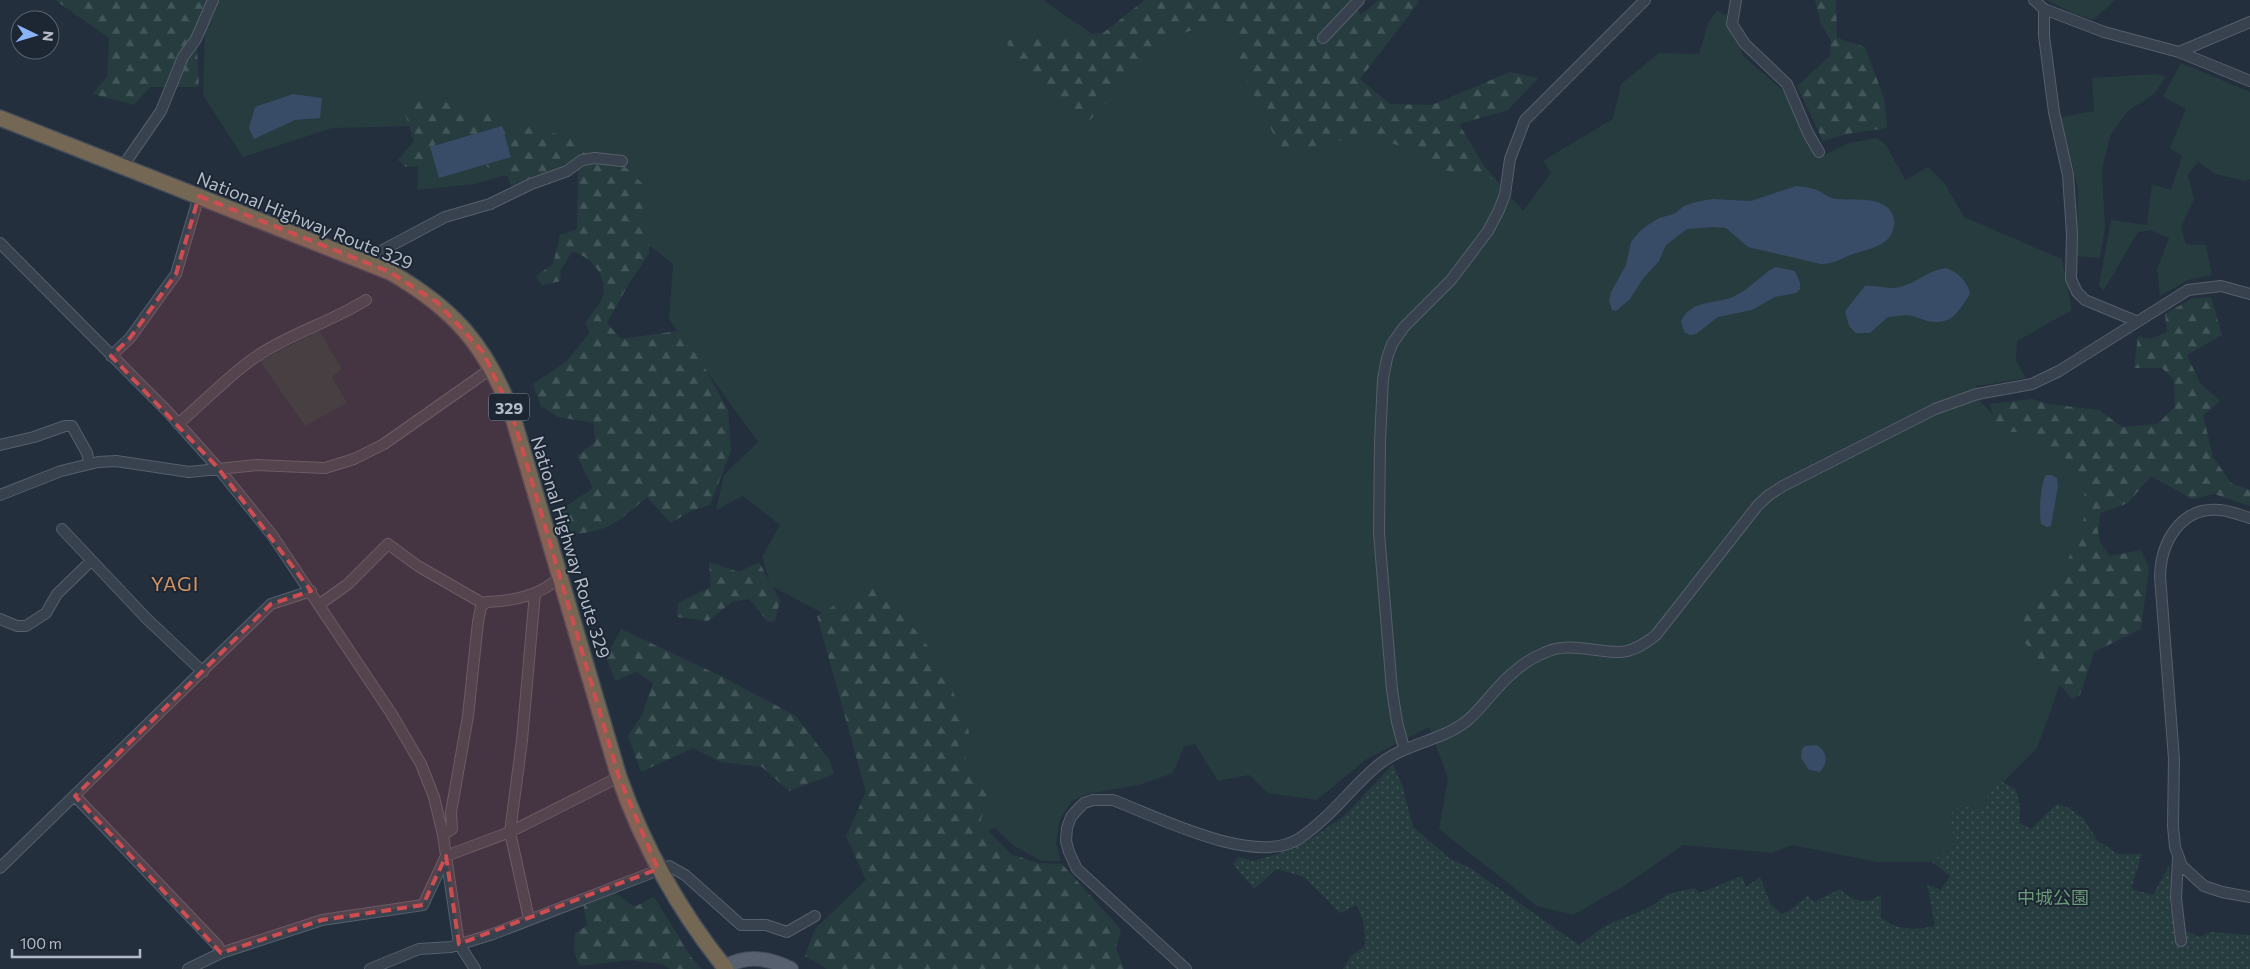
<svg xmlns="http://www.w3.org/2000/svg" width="2250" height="969" font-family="Commissioner,'Noto Sans JP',sans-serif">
<defs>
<pattern id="forest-firs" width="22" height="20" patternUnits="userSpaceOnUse" patternTransform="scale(1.25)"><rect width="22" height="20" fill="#263c3f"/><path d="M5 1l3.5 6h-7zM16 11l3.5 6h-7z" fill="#435659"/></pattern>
<pattern id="park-dots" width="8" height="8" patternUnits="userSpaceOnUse" patternTransform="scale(1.25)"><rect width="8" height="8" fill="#263c3f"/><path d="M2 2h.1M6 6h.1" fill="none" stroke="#435659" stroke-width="1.8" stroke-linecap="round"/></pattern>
</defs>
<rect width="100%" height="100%" fill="#242f3e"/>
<!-- grass -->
<path fill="#263c3f" d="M 215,0 L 1044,0 L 1051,6 L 1102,40 L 1239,12 L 1248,48 L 1470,149 L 1523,211 L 1551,173 L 1543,161 L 1613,119 L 1621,84 L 1659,53 L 1699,54 L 1708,23 L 1717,11 L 1728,16 L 1743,56 L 1793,99 L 1824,155 L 1849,143 L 1877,138 L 1886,145 L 1905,180 L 1928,167 L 1945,184 L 1964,217 L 2062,259 L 2072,310 L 2017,341 L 2016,361 L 2026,378 L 1976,386 L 1981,402 L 2002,424 L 2059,412 L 2101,510 L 2094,563 L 2062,679 L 2037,748 L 2003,782 L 1994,784 L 1982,812 L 1969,807 L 1950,816 L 1955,849 L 1944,852 L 1932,862 L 1877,862 L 1792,845 L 1772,853 L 1683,845 L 1627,884 L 1573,915 L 1537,906 L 1439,829 L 1448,778 L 1429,727 L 1365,760 L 1317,800 L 1268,793 L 1249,775 L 1218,781 L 1195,744 L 1184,747 L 1173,773 L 1139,785 L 1087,794 L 1072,801 L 1060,819 L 1056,843 L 1061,861 L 1041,861 L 1014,846 L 995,828 L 967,841 L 826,615 L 771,586 L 762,557 L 780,525 L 743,496 L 716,510 L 724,475 L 758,442 L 669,319 L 673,264 L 641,239 L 613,169 L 550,162 L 475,184 L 417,190 L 420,126 L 332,128 L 243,157 L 203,95 L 205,27 Z
M 2047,0 L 2115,0 L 2093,20 L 2072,13 Z
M 2181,63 L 2250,92 L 2250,179 L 2245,181 L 2216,174 L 2198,162 L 2188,175 L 2194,199 L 2181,227 L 2186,244 L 2206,245 L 2212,275 L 2188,280 L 2160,296 L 2157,269 L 2169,238 L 2151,230 L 2138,232 L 2104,290 L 2099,286 L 2111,220 L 2147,225 L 2152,184 L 2171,190 L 2182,156 L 2170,148 L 2186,109 L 2163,96 Z
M 2154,74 L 2166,76 L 2155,93 L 2128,111 L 2110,136 L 2102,170 L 2105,228 L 2100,258 L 2076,256 L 2078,190 L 2061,117 L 2094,111 L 2092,78 Z
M 319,330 L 342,369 L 332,377 L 347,403 L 305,426 L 260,361 Z"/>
<!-- forest -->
<path fill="url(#forest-firs)" d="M 55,0 L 211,0 L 197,47 L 199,87 L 150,87 L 134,105 L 93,94 L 107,76 L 109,38 Z
M 1145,0 L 1351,0 L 1361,15 L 1379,0 L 1417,0 L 1419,2 L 1360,79 L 1390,104 L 1432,105 L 1510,72 L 1538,78 L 1508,110 L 1459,124 L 1492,179 L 1443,170 L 1413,150 L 1378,139 L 1347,139 L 1283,153 L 1239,66 L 1235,27 L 1224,19 L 1164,40 L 1090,120 L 1042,87 L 1004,40 L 1103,33 Z
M 1815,0 L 1836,0 L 1837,38 L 1865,47 L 1885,101 L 1887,128 L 1847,134 L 1823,141 L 1797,86 L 1830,56 L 1831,41 L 1820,22 Z
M 434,99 L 572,138 L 613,155 L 648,189 L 649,254 L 628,285 L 607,323 L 621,339 L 684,330 L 728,410 L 731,451 L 710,505 L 691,511 L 671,523 L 647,497 C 614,525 608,533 564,534 L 557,513 L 593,488 L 577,456 L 595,442 L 594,423 L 558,417 L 541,406 L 533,384 L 567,361 L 590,332 L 585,323 C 590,315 600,305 603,296 C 608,276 590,255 572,252 L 560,271 L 561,281 L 542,285 L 536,276 L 553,264 L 560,235 L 577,229 L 578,170 L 570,162 L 542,176 L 511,186 L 508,177 L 472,159 L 461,144 L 437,142 L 422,166 L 406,167 L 398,160 L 414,141 L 402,104 Z
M 2211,297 L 2222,335 L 2187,355 L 2200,383 L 2220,401 L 2203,415 L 2213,457 L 2231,483 L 2250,490 L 2250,506 L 2214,494 L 2192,499 L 2151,476 L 2128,503 L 2095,515 L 2100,542 L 2110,556 L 2141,550 L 2149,568 L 2141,629 L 2094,652 L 2080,695 L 2072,699 L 2019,636 L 2028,608 L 2058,586 L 2086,513 L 2084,488 L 2064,456 L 2027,433 L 1997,431 L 1990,404 L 2032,399 L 2048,404 L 2099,410 L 2122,427 L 2157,424 L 2175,407 L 2174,380 L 2162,368 L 2134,368 L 2138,336 L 2150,339 L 2167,332 L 2165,314 L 2193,298 Z
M 709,562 L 739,572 L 759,562 L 780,601 L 775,621 L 768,622 L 749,599 L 732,602 L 708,621 L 677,617 L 678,603 L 711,587 Z
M 868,585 L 900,611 L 942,664 L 969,731 L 964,771 L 991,787 L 980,823 L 1011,854 L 1037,863 L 1062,864 L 1121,930 L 1116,948 L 1124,969 L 827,969 L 805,956 L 815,929 L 866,880 L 846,836 L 866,792 L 817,616 Z
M 621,629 L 721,676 L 796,716 L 830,761 L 834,774 L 789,791 L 762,767 L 721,762 L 693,748 L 641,772 L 628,736 L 642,715 L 653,683 L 636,672 L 615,681 L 606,657 Z
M 613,891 L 634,907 L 654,897 L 691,957 L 702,969 L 670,969 L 662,964 L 630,960 L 579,966 L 574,950 L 575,933 L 587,926 L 583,903 Z"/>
<!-- park -->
<path fill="url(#park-dots)" d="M 1393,764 L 1403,788 L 1413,827 L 1449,858 L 1470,868 L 1579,945 L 1605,926 L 1650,907 L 1668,894 L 1695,888 L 1699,893 L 1742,876 L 1746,887 L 1760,877 L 1771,905 L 1782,914 L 1790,910 L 1808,896 L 1814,902 L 1840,889 C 1851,901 1868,906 1881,894 L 1881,918 C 1898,931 1915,930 1935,926 L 1927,884 L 1941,890 L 1950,876 L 1932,862 L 1944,852 L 1955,849 L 1950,816 L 1956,808 L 1969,807 L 1982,811 L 1994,784 L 2003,782 L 2016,789 L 2020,805 L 2020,823 L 2031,829 L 2057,804 L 2069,808 L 2084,819 L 2097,840 L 2118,854 L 2142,854 L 2131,889 L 2153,895 L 2169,866 L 2172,885 L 2169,906 L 2183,929 L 2199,937 L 2211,932 L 2250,935 L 2250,969 L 1343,969 L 1351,956 L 1365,946 L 1364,924 L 1357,905 L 1340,913 L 1304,877 L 1276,869 L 1254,889 L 1233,864 L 1239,857 L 1253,861 L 1275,855 L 1311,839 L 1344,816 Z"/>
<!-- water -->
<path fill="#394c67" d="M 293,94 L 322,98 L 320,118 L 295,120 L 254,139 L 249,128 L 255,107 Z
M 502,126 L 511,157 L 439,178 L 430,147 Z
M 1796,186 C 1804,187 1811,187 1819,191 C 1823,193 1827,197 1832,198 C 1849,202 1873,195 1888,208 C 1892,212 1895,219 1894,225 C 1891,247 1870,248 1853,254 C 1842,258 1834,264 1821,264 L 1748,247 L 1726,228 L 1713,227 L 1687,229 L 1666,245 L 1659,261 L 1642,280 L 1630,299 L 1616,311 L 1612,310 L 1609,301 L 1611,292 L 1626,265 L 1631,242 L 1639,232 L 1648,225 L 1659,218 L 1674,214 L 1684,206 L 1696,202 L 1712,199 L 1751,201 Z
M 1775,267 L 1795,271 L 1800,283 L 1800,289 L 1796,293 L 1775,297 L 1752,310 L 1718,317 L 1696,334 L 1690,335 L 1684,332 L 1681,321 C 1691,300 1714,304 1733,297 C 1747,291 1761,275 1775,267 Z
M 1946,268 C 1959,273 1967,281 1970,294 C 1958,312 1952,326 1927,321 C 1921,319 1917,317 1912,316 C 1905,314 1895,317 1888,317 L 1870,333 L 1856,333 L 1849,326 L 1845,311 L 1865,286 C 1876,285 1889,290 1900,287 C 1917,283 1928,270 1946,268 Z
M 2046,475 L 2051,475 L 2057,478 L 2058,486 L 2051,526 L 2047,527 L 2041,524 C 2039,512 2040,486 2046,475 Z
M 1817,745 C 1828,752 1828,763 1820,772 L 1809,770 L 1801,758 L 1802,749 L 1805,746 Z"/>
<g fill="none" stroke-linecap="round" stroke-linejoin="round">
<defs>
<path id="minor" d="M 1736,0 L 1732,24 L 1745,44 L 1787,84 L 1808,133 L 1819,152
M 2034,0 L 2044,9 L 2104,32 L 2179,52 L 2250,22
M 2044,9 L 2044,36 L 2054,112 L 2068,175 L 2072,234 L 2071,279 L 2077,292 L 2085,300 L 2136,321
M 1323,38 L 1359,0
M 2179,52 L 2250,81
M 123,166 L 161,111 L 183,57 L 196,39 L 213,0
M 0,243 L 168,412 L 218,468 L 272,535 L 391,713 L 421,764 L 434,797 L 443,835 L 459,944 L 475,969
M 364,260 L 445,217 L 490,204 L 531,184 L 567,171 L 582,160 L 595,158 L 622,161
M 111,356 L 130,338 L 176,274 L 199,196
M 178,424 C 203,403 230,374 257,356 C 291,333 331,322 366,300
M 0,445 L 34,437 L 65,426 L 72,426 L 87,453 L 89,463
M 0,495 L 61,471 L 98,462 L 116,461 L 189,472 L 257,465 L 325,468 L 354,459 L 384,444 L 492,368
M 62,529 L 146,618 L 203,672
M 320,604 L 348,584 L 388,544 L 418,566 L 484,604
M 0,619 L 17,626 L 26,626 L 46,613 L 57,594 L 91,561
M 1404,748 L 1397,722 L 1392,690 L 1379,533 L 1380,441 L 1383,379 L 1387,358 L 1392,344 L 1404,327 L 1451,280 L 1488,231 L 1499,210 L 1505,194 L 1510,159 L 1525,120 L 1645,0
M 75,796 L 218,946 L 221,953
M 443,835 L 452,829 L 451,812 L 468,716 L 478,622 L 481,607 L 486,602 C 513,601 540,596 560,577
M 2178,858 L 2176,898 L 2181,941
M 0,868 L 271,604 L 311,591
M 2250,897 L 2222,892 L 2204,886 L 2182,866 L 2175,847 L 2173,826 L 2174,759 L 2160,576 C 2161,542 2181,506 2220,510 C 2230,511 2240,515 2250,518
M 529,919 L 510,832 L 522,740 L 535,593
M 188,969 L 221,953 L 322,920 L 423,905 L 446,856 L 510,832 L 619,777
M 370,969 L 419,949 L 451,947 L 493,934 L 669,866 L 685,875 L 741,925 L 766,925 L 787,932 L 815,916
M 1186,969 L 1077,869 L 1069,852 L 1066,841 L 1067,828 L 1071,817 L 1077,810 L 1084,803 L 1093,800 L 1113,800 C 1158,817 1256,868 1300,838 C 1330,818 1350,789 1377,766 C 1404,743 1441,742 1468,720 C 1485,705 1497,685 1515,671 C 1523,664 1534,657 1544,653 C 1567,641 1594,652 1619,652 C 1632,652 1646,643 1656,635 L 1758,505 L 1769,495 L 1783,486 L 1935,409 L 1977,394 L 2032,384 L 2059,371 L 2188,290 L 2221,286 L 2250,294"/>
<path id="major" d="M 725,967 C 747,954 769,958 791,969"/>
<path id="highway" d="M 0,118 L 390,272 C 453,308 486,345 512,414 L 619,777 C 644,848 679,911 726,969"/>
</defs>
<!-- minor casing -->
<use href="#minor" stroke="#565f6c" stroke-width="12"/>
<!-- major casing -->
<use href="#major" stroke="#414a57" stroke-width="16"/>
<!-- highway casing -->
<use href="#highway" stroke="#434c59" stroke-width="18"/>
<!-- minor -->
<use href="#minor" stroke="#38414e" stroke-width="10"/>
<!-- major -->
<use href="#major" stroke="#56606e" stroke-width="14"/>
<!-- highway -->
<use href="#highway" stroke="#746855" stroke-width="15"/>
</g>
<!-- marked area -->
<path fill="#ce4d50" fill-opacity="0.2" stroke="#ce4d50" stroke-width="4" stroke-dasharray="10 6" stroke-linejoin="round" d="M 199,196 L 390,272 L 438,303 L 483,352 L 512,414 L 619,777 L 658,869 L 459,944 L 446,856 L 423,905 L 322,920 L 221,953 L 75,796 L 271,604 L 311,591 L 218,468 L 111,356 L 130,338 L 176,274 Z"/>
<g text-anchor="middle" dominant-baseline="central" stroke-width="4" stroke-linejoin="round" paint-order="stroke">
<!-- shield labels -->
<rect fill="#1d2633" stroke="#878f9c" stroke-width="1" x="489" y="393.5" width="40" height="27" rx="4"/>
<g font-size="16" font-weight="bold" fill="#b4bcc9">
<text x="509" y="407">329</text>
</g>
<!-- street labels -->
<g font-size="18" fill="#b4bcc9" stroke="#1d2633">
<text transform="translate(305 220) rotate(22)">National Highway Route 329</text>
<text transform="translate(571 547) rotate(73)">National Highway Route 329</text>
</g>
<!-- park labels -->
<g font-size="18" fill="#6b9a76" stroke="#1d2633">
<text x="2053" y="897">中城公園</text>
</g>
<!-- quarter labels -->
<g font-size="20" letter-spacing="1" fill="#d59563" stroke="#1d2633">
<text x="175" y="583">YAGI</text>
</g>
</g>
<!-- north arrow -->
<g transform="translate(35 35) rotate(95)"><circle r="24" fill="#1d2633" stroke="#59626f"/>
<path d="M0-4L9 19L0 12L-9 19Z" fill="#8ab4f8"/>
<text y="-8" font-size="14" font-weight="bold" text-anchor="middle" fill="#b4bcc9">N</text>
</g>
<!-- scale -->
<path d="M12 949v8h128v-8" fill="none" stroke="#b4bcc9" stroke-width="2.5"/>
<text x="20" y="949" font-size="15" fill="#b4bcc9" stroke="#1d2633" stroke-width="4" paint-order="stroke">100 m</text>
</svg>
